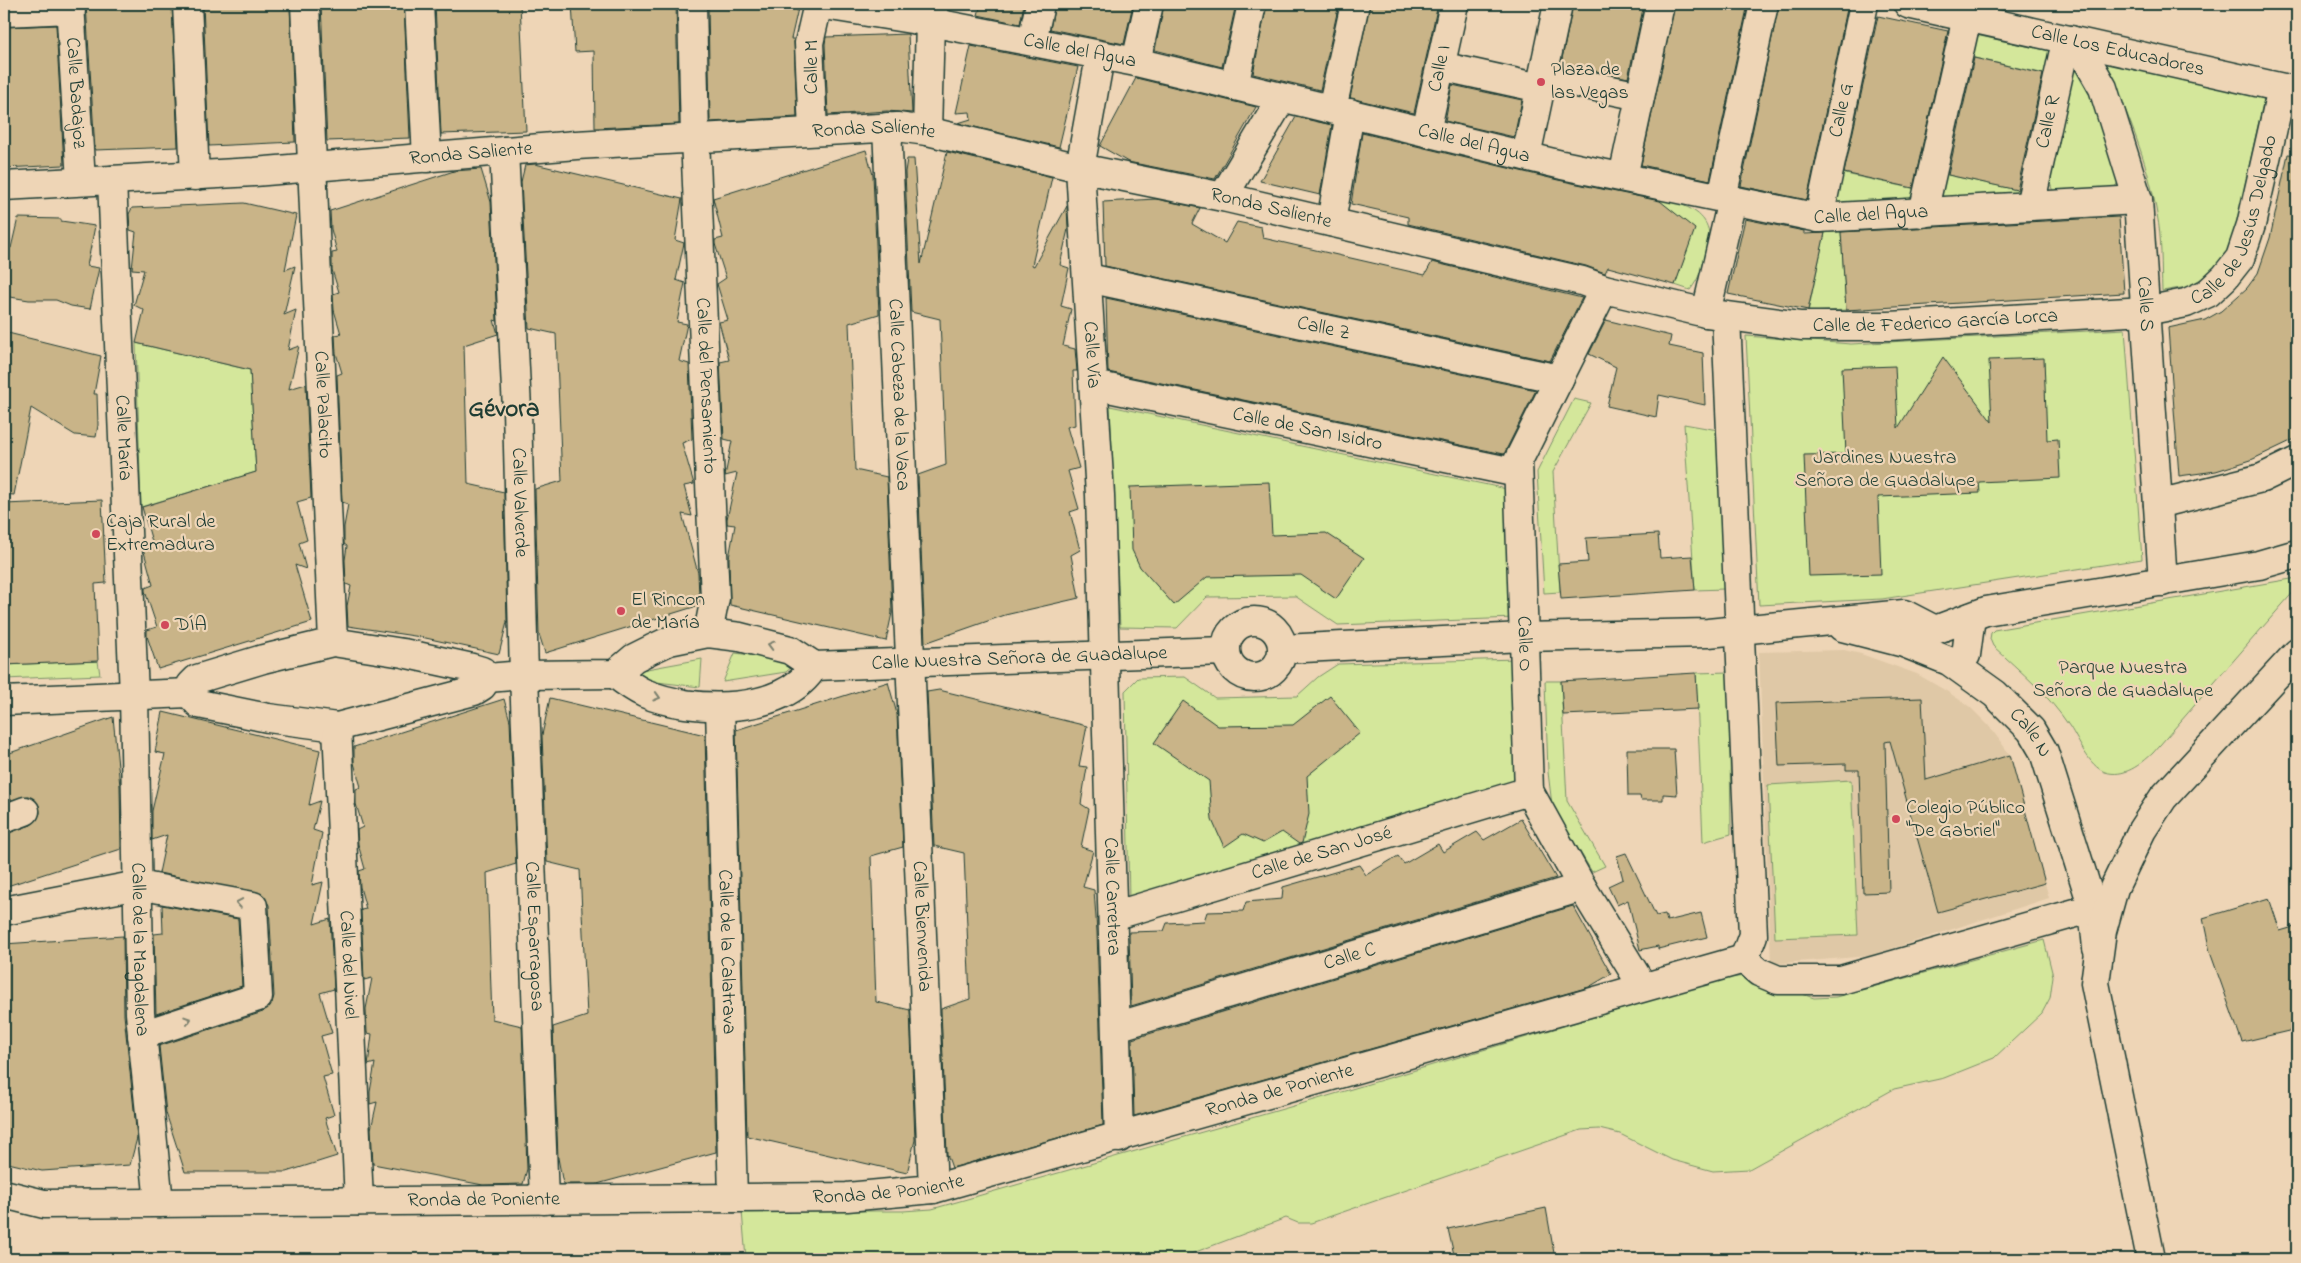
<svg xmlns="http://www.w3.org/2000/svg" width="2301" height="1263" font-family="'Indie Flower',sans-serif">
<rect width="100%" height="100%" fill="#eed5b6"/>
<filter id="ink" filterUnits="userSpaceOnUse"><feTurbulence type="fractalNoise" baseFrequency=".02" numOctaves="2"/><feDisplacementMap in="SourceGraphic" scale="10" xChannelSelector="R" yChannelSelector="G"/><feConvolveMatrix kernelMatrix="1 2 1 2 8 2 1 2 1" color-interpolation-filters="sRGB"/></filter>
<g filter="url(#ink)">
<!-- built -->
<path fill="#dfc8a6" d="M 1844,650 L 1861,654 L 1917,674 L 1948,692 L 1970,707 L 1990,727 L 2010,755 L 2049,898 L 1869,956 L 1771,964 L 1759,652 Z"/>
<!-- green -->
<path fill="#d4e79b" stroke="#7a9268" d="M 1971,34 L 2050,51 L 2045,74 L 1966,56 Z
M 2105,63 L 2264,98 L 2236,227 L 2227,252 L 2211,273 L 2187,287 L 2162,291 C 2161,266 2162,239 2157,214 C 2148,162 2127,111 2105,63 Z
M 2074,66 L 2094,103 L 2120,179 L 2113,190 L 2053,192 L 2050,183 Z
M 1841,173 L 1921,190 L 1919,203 L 1836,204 Z
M 1939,173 L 2018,190 L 2017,195 L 1934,202 Z
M 1633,192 C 1666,201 1721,204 1707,252 C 1703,266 1699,279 1690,290 L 1675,285 L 1694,229 L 1628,201 Z
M 1825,232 L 1841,232 L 1846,310 L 1808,312 Z
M 2125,329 L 2142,559 L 1882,599 L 1759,605 L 1746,336 L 1851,344 Z
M 136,343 L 250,370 L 256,472 L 141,507 Z
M 1574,399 L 1591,403 L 1553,472 L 1560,592 L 1544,593 L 1537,472 Z
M 1110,406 L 1507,489 L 1514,618 L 1338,625 L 1295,596 L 1207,597 L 1177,628 L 1120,627 Z
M 1684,424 L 1718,430 L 1724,589 L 1695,590 Z
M 2297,578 L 2296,589 L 2153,753 C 2140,765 2124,778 2105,772 C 2089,766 2079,741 2070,727 C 2049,695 2021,672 1993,646 L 1990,639 L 1991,633 L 1994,630 Z
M 735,653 L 783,659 L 793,666 L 786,672 L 723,682 Z
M 702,659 L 700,687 L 648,681 L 636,671 Z
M 1517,659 L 1522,789 L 1129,902 L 1125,691 L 1138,678 L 1185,677 L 1215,698 L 1297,696 L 1318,677 L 1338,664 Z
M 98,661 L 100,675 L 4,679 L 4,665 Z
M 1729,672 L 1731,834 L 1703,842 L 1696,673 Z
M 1545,681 L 1561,681 L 1567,801 L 1605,866 L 1592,872 L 1552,805 L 1548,772 Z
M 1851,780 L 1858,935 L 1775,938 L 1768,785 Z
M 2044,940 L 2053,976 L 2050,998 L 2042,1013 L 1994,1058 L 1944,1078 L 1894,1089 L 1749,1169 L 1713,1171 L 1672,1160 L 1620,1134 L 1599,1129 L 1581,1130 L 1311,1223 L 1298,1223 L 1286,1218 L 1177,1259 L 746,1259 L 742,1211 L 903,1211 L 932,1209 L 1311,1101 L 1726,978 L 1747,976 L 1814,998 L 1836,997 Z"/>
<!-- building -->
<path fill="#c9b488" stroke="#1f3d34" d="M 86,4 L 172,4 L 178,147 L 95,150 Z
M 203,4 L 290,4 L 295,142 L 209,146 Z
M 321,4 L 404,4 L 410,138 L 327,141 Z
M 435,4 L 520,4 L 526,131 L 441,134 Z
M 572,4 L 676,4 L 679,124 L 595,128 L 594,51 L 575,52 Z
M 708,4 L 799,4 L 791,39 L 794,39 L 797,117 L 710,122 Z
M 981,4 L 1024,4 L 1020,24 L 978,15 Z
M 1055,4 L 1133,4 L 1124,44 L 1050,29 Z
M 1164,4 L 1236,4 L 1222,67 L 1155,50 Z
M 1267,4 L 1339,4 L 1320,90 L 1253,74 Z
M 1370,4 L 1438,4 L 1414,113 L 1350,98 Z
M 1573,4 L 1644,4 L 1628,78 L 1561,64 Z
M 1675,4 L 1748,4 L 1710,180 L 1641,165 Z
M 1779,4 L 1824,4 L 1847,9 L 1807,200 L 1741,186 Z
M 1878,16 L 1948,31 L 1913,188 L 1844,173 Z
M 56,25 L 64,165 L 4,168 L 4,27 Z
M 908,34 L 912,113 L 887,111 L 828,115 L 825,44 L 826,37 Z
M 971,46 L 1078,67 L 1059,147 L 958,123 L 971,119 L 970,112 L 956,113 Z
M 1974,58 L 2043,74 L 2017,190 L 1948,175 Z
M 1136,78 L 1256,107 L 1215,179 L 1128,162 L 1100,146 Z
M 1452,85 L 1522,100 L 1514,137 L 1445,121 Z
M 1296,117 L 1332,125 L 1320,195 L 1260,181 Z
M 1362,133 L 1558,180 L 1660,201 L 1695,229 L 1675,285 L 1608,267 L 1605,273 L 1586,266 L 1408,224 L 1408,217 L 1351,204 Z
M 866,150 L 873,175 L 879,314 L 849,323 L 855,470 L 887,477 L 892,613 L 886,641 L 730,605 L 729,558 L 735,525 L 727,524 L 727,519 L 737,473 L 725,476 L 732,441 L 724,439 L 720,362 L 729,360 L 719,322 L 728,320 L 717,284 L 726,278 L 715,244 L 715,240 L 723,238 L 713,198 Z
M 947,152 L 1052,177 L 1032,265 L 1034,266 L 1067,206 L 1068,229 L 1060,265 L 1069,268 L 1061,306 L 1071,309 L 1063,346 L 1075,349 L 1077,371 L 1073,371 L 1075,425 L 1067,427 L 1079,468 L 1068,471 L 1079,509 L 1070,512 L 1080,550 L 1071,555 L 1079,598 L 1005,615 L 925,643 L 918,475 L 946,465 L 940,319 L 911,312 L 905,172 L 907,159 L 914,159 L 921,264 Z
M 2288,154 L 2297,155 L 2297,438 L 2251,460 L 2216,471 L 2179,476 L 2168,328 L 2205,320 L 2221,311 L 2247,288 L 2258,273 L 2270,238 Z
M 535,164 L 682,199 L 675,240 L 684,243 L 676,280 L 685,283 L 677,322 L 687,324 L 679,361 L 689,364 L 692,439 L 682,443 L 694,484 L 684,486 L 692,516 L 682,514 L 698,573 L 699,597 L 697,606 L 545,653 L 539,634 L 535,489 L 562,481 L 556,334 L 529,328 L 521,182 L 525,165 Z
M 481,169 L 491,202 L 497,321 L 494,320 L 498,334 L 464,345 L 468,484 L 504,492 L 507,622 L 499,654 L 421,637 L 348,626 L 347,606 L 351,586 L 346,584 L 345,560 L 347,546 L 344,544 L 344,527 L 348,504 L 342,502 L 337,375 L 342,373 L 336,353 L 335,335 L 341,334 L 334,310 L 333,294 L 339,292 L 332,270 L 332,253 L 337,252 L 331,229 L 330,211 L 454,171 Z
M 1156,199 L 1200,208 L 1192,224 L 1225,243 L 1237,222 L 1261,227 L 1263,238 L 1425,275 L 1432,262 L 1582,298 L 1550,361 L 1105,266 L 1103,202 Z
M 244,203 L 296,215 L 285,270 L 295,266 L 284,315 L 296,310 L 288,350 L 299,346 L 289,389 L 306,384 L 311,498 L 297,502 L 307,540 L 299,543 L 306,569 L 295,565 L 312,622 L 158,669 L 147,636 L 147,630 L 157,627 L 145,591 L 145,588 L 153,585 L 143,548 L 153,545 L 142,507 L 256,472 L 250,370 L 136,343 L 144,310 L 134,305 L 144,270 L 132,269 L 136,232 L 130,230 L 129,214 L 132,208 Z
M 2119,217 L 2124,293 L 1846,310 L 1841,232 Z
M 18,218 L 61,219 L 61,221 L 95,226 L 87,266 L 99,268 L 90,309 L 71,306 L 56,300 L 29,300 L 4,296 L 4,246 L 11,248 Z
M 1745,219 L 1804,231 L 1804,234 L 1825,233 L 1808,310 L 1728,294 Z
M 1106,298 L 1536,390 L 1504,454 L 1108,372 Z
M 1606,320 L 1671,336 L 1669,346 L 1703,353 L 1705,405 L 1659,395 L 1656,417 L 1607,406 L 1616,367 L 1589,354 Z
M 4,332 L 101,356 L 94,394 L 97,394 L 98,425 L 96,437 L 75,435 L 31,408 L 14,495 L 4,494 L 4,417 L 10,375 L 4,374 Z
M 1943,357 L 1992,422 L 1989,360 L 2044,358 L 2047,440 L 2058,439 L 2060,478 L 1979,482 L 1980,493 L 1878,497 L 1881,574 L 1809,576 L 1804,455 L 1846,454 L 1842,368 L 1895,366 L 1898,428 Z
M 1269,482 L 1272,535 L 1326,533 L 1364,558 L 1336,599 L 1301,575 L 1207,577 L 1174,605 L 1140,567 L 1132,550 L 1130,487 Z
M 102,500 L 106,583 L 95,584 L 98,661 L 4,665 L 4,504 Z
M 1658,534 L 1660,558 L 1692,556 L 1695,590 L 1561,599 L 1558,564 L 1588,562 L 1586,538 Z
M 1696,673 L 1698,709 L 1563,715 L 1561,681 Z
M 888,682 L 897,714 L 903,847 L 871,856 L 876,1002 L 910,1010 L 915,1140 L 907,1173 L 747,1136 L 736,730 Z
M 939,690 L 1087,726 L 1079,766 L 1087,767 L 1081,804 L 1089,809 L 1081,847 L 1093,851 L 1083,887 L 1094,890 L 1097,932 L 1103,1125 L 952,1168 L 947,1154 L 941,1009 L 970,999 L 964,853 L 934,846 L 927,692 Z
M 1330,696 L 1360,733 L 1307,776 L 1309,814 L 1302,843 L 1299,844 L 1282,832 L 1263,843 L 1243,834 L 1224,847 L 1212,820 L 1209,781 L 1154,743 L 1183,701 L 1218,726 L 1293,725 Z
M 550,698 L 705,735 L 716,1152 L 597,1184 L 563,1184 L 558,1158 L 553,1027 L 587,1016 L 580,870 L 547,862 L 542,735 Z
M 1922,698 L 1926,780 L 2010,755 L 2045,883 L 1938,912 L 1890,741 L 1885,742 L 1889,892 L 1863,893 L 1859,770 L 1846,770 L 1846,764 L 1779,766 L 1776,703 Z
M 504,699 L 510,721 L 516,864 L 487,873 L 492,1019 L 522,1026 L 527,1169 L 523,1184 L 483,1185 L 373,1164 L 371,1129 L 377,1102 L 370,1104 L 370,1092 L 375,1063 L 368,1065 L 372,1034 L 367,1033 L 366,1009 L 372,978 L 364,980 L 361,910 L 366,909 L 360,887 L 359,871 L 365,869 L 358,844 L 357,830 L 363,827 L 356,804 L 356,789 L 361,787 L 354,763 L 354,747 Z
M 163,712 L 320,750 L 309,805 L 320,801 L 313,830 L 322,833 L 312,885 L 323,882 L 314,924 L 330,919 L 334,989 L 320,993 L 332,1033 L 321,1036 L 332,1075 L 323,1077 L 334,1115 L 325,1118 L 337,1156 L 286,1172 L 185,1172 L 166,1113 L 159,1046 L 263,1012 L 272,1003 L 274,996 L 269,905 L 262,894 L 159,873 L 167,835 L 152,840 L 152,811 L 165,754 L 155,752 Z
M 113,717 L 120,786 L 121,849 L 4,887 L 4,834 L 31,825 L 37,820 L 40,813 L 39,805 L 34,799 L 28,796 L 4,802 L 4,755 Z
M 1627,749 L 1674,749 L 1677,795 L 1663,794 L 1663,800 L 1641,800 L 1640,796 L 1628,796 Z
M 1521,819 L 1556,878 L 1131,1006 L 1129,932 L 1164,931 L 1167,923 L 1204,921 L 1207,912 L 1243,911 L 1246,902 L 1282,899 L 1283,887 L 1359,865 L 1366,875 L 1398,856 L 1404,864 L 1438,844 L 1443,852 L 1477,832 L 1484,840 Z
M 1626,853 L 1656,916 L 1665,914 L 1667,921 L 1701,913 L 1707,937 L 1658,949 L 1658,946 L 1640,950 L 1628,900 L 1617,905 L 1608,886 L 1623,879 L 1617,856 Z
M 2269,898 L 2280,931 L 2297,926 L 2297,1029 L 2242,1042 L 2210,952 L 2203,918 Z
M 162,905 L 238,919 L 242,986 L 156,1014 L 154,934 L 163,933 Z
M 1573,906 L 1611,974 L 1589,987 L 1134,1116 L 1132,1039 Z
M 123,936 L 124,1015 L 137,1138 L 130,1165 L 42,1171 L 4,1162 L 4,944 Z
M 1546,1208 L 1555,1259 L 1455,1259 L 1448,1229 Z"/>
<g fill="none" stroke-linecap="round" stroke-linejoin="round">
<defs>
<g id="street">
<path id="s1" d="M 70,4 L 81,181"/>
<path d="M 187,4 L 195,176"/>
<path id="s2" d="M 305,4 L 333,642"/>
<path d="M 419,4 L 427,158"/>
<path id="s3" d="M 692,4 L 695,138 L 715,598 L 708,633"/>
<path id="s4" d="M 818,4 L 930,22 L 1136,62 L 1562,165 L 1819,218 L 2138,200"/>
<path id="s5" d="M 1908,4 L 2297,91"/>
<path d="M 4,12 L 71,9"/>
<path d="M 1032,41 L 1040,4"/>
<path id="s6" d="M 1100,57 L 1080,168 L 1100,495 L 1119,1138"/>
<path d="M 1136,62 L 1149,4"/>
<path d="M 1440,66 L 1540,88"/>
<path d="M 1543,76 L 1640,96"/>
<path d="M 1234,86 L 1252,4"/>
<path d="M 1332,109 L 1355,4"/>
<path id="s7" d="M 887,127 L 933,1189"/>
<path d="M 813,131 L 809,43 L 818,4"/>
<path d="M 927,131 L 930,22 L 934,5"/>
<path id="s8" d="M 1426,132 L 1454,4"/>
<path id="s9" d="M 504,151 L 517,409 L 524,675 L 544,1200"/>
<path d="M 1526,156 L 1558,4"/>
<path d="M 1623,177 L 1660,4"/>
<path id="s10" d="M 112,180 L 134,695 L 140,1013 L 159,1203"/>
<path id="s11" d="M 4,186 L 254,172 L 576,145 L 897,127 L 927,131 L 1080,168 L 1223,197 L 1582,281 L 1604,289 L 1706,313 L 1801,326 L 1889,326 L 2145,311 L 2186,303 L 2208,293 L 2225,277 L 2240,258 L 2251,225 L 2282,88"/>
<path d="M 1223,197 L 1282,98"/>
<path d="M 1722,198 L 1764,4"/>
<path id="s12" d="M 2030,206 L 2063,55 L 2071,40 L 2083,53 L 2103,88 L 2138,200 L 2163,582"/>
<path d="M 1923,213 L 1967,17"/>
<path id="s13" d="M 1819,218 L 1864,4"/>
<path d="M 1331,222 L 1350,113"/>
<path id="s14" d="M 1088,278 L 1559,379"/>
<path id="s15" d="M 1604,289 L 1518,461 L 1529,791 L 1582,887 L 1643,987"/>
<path d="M 1706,313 L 1732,200"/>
<path d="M 1726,317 L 1753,935 L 1744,959"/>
<path id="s16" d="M 1094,385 L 1518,473"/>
<path d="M 2158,504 L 2262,478 L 2297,461"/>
<circle cx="1254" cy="649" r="28"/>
<path id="s17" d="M 1842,627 L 1904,643 L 1949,661 L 1995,694 L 2031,730 L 2044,752 L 2093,908 L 2097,948"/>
<path d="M 333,642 L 403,653 L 472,668 L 482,671 L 487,678 L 482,686 L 474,691 L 337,727 L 268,718 L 199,704 L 189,693 L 191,685 L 197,679 L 263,659 Z"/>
<path d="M 1283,649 L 1523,637 L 1708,633 L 1904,614 L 1935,630 L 1986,611 L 2259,565 L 2297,554"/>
<path d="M 1966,655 L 1971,617"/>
<path d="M 615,674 C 624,681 633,688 644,693 C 691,713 784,716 814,666"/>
<path id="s18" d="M 487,678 L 524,675 L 615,674 L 634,658 L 652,649 L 669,641 L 708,633 L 740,637 L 790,650 L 814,666 L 1225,651"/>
<path d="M 4,701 L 189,693"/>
<path id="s19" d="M 720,707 L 733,1198"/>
<path id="s20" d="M 337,727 L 359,1201"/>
<path d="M 4,819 L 25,811"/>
<path d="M 4,911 L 138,885 L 253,906 L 258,997 L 142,1035"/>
<path id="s21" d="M 1113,916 L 1529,791"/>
<path d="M 1744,959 L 1759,972 L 1778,980 L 1841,980 L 2093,908"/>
<path id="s22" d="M 1116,1027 L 1582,887"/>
<path id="s23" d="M 4,1194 L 44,1204 L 847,1197 L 933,1189 L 1744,959"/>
</g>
<path id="secondary" d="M 2151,1259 L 2095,983 L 2102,931 L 2114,888 L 2142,830 L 2163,798 L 2297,653"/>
</defs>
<!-- street casing -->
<use href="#street" stroke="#1f3d34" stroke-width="31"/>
<!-- secondary casing -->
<use href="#secondary" stroke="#1f3d34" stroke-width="31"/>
<!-- street -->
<use href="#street" stroke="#eed5b6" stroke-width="28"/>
<!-- secondary -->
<use href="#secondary" stroke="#eed5b6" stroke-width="28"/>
</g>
<!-- one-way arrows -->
<defs><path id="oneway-chevron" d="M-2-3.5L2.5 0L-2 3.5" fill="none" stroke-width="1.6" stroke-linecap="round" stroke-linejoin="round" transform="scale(1.25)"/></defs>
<g stroke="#7c816e">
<use href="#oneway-chevron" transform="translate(771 645) rotate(-165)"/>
<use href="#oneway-chevron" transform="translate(657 697) rotate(17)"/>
<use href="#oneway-chevron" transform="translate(239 903) rotate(-170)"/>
<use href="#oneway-chevron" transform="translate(188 1020) rotate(-18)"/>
</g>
</g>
<!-- markers -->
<g fill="#d1495b" stroke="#eed5b6" stroke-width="2">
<circle cx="1541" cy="82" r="5"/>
<circle cx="96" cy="534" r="5"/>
<circle cx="621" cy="611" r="5"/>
<circle cx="165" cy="625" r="5"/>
<circle cx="1896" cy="819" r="5"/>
</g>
<g text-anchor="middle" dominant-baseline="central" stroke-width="4.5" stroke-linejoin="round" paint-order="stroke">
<!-- street labels -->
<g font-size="20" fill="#1f3d34" stroke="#eed5b6">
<text stroke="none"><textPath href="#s4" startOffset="266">Calle del Agua</textPath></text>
<text stroke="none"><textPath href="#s5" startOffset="215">Calle Los Educadores</textPath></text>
<text transform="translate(812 67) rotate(-90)">Calle M</text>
<text stroke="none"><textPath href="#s8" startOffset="65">Calle I</textPath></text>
<text stroke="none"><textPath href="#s1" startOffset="89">Calle Badajoz</textPath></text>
<text stroke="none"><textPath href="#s13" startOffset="110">Calle G</textPath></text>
<text stroke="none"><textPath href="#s12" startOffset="86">Calle R</textPath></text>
<text stroke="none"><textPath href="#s11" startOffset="872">Ronda Saliente</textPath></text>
<text stroke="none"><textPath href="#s4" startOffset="671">Calle del Agua</textPath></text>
<text stroke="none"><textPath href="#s11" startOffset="468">Ronda Saliente</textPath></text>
<text stroke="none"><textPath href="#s11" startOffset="1278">Ronda Saliente</textPath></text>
<text stroke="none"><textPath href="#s4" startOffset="1076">Calle del Agua</textPath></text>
<text stroke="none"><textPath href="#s11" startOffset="2310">Calle de Jesús Delgado</textPath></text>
<text stroke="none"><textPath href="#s12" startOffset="451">Calle S</textPath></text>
<text stroke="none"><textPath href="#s11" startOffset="1956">Calle de Federico García Lorca</textPath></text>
<text stroke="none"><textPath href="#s14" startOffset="241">Calle Z</textPath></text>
<text stroke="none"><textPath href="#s6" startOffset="300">Calle Vía</textPath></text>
<text stroke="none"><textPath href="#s3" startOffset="382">Calle del Pensamiento</textPath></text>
<text stroke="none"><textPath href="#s7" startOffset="268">Calle Cabeza de la Vaca</textPath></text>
<text stroke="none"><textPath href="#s2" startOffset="401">Calle Palacito</textPath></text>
<text stroke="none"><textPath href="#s16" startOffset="218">Calle de San Isidro</textPath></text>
<text stroke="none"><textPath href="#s10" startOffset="258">Calle María</textPath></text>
<text stroke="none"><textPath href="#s9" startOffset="352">Calle Valverde</textPath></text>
<text stroke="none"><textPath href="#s15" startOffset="375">Calle O</textPath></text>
<text stroke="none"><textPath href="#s18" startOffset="550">Calle Nuestra Señora de Guadalupe</textPath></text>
<text stroke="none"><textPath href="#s17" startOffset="222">Calle N</textPath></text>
<text stroke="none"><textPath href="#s21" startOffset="218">Calle de San José</textPath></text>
<text stroke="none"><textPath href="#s6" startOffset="842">Calle Carretera</textPath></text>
<text stroke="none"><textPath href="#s7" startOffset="800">Calle Bienvenida</textPath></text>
<text stroke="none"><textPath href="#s9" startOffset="786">Calle Esparragosa</textPath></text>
<text stroke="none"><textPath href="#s10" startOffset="770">Calle de la Magdalena</textPath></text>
<text stroke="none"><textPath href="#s19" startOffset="245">Calle de la Calatrava</textPath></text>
<text stroke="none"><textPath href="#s22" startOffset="244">Calle C</textPath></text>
<text stroke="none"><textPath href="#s20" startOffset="238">Calle del Nivel</textPath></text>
<text stroke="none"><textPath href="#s23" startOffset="1291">Ronda de Poniente</textPath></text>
<text stroke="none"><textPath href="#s23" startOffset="886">Ronda de Poniente</textPath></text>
<text stroke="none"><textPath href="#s23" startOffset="481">Ronda de Poniente</textPath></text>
</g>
<!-- poi labels -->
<g font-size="20" fill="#1f3d34" stroke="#eed5b6" text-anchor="start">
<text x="1551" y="70">Plaza de<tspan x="1551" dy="23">las Vegas</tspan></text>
<text x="106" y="522">Caja Rural de<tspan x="106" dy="23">Extremadura</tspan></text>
<text x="631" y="600">El Rincon<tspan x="631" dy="23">de María</tspan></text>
<text x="175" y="625">DÍA</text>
<text x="1906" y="808">Colegio Público<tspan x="1906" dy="23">"De Gabriel"</tspan></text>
</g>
<!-- park labels -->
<g font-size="20" fill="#284639" stroke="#eed5b6">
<text x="1885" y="458">Jardines Nuestra<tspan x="1885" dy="23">Señora de Guadalupe</tspan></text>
<text x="2123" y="668">Parque Nuestra<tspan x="2123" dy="23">Señora de Guadalupe</tspan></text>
</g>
<!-- district labels -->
<g font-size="25" font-weight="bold" fill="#1f3d34" stroke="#eed5b6">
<text x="504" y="410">Gévora</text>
</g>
</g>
<!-- margin -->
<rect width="2301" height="1263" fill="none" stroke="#eed5b6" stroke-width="20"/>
<rect x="10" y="10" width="2281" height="1243" fill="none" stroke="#1f3d34" stroke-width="2" filter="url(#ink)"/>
</svg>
